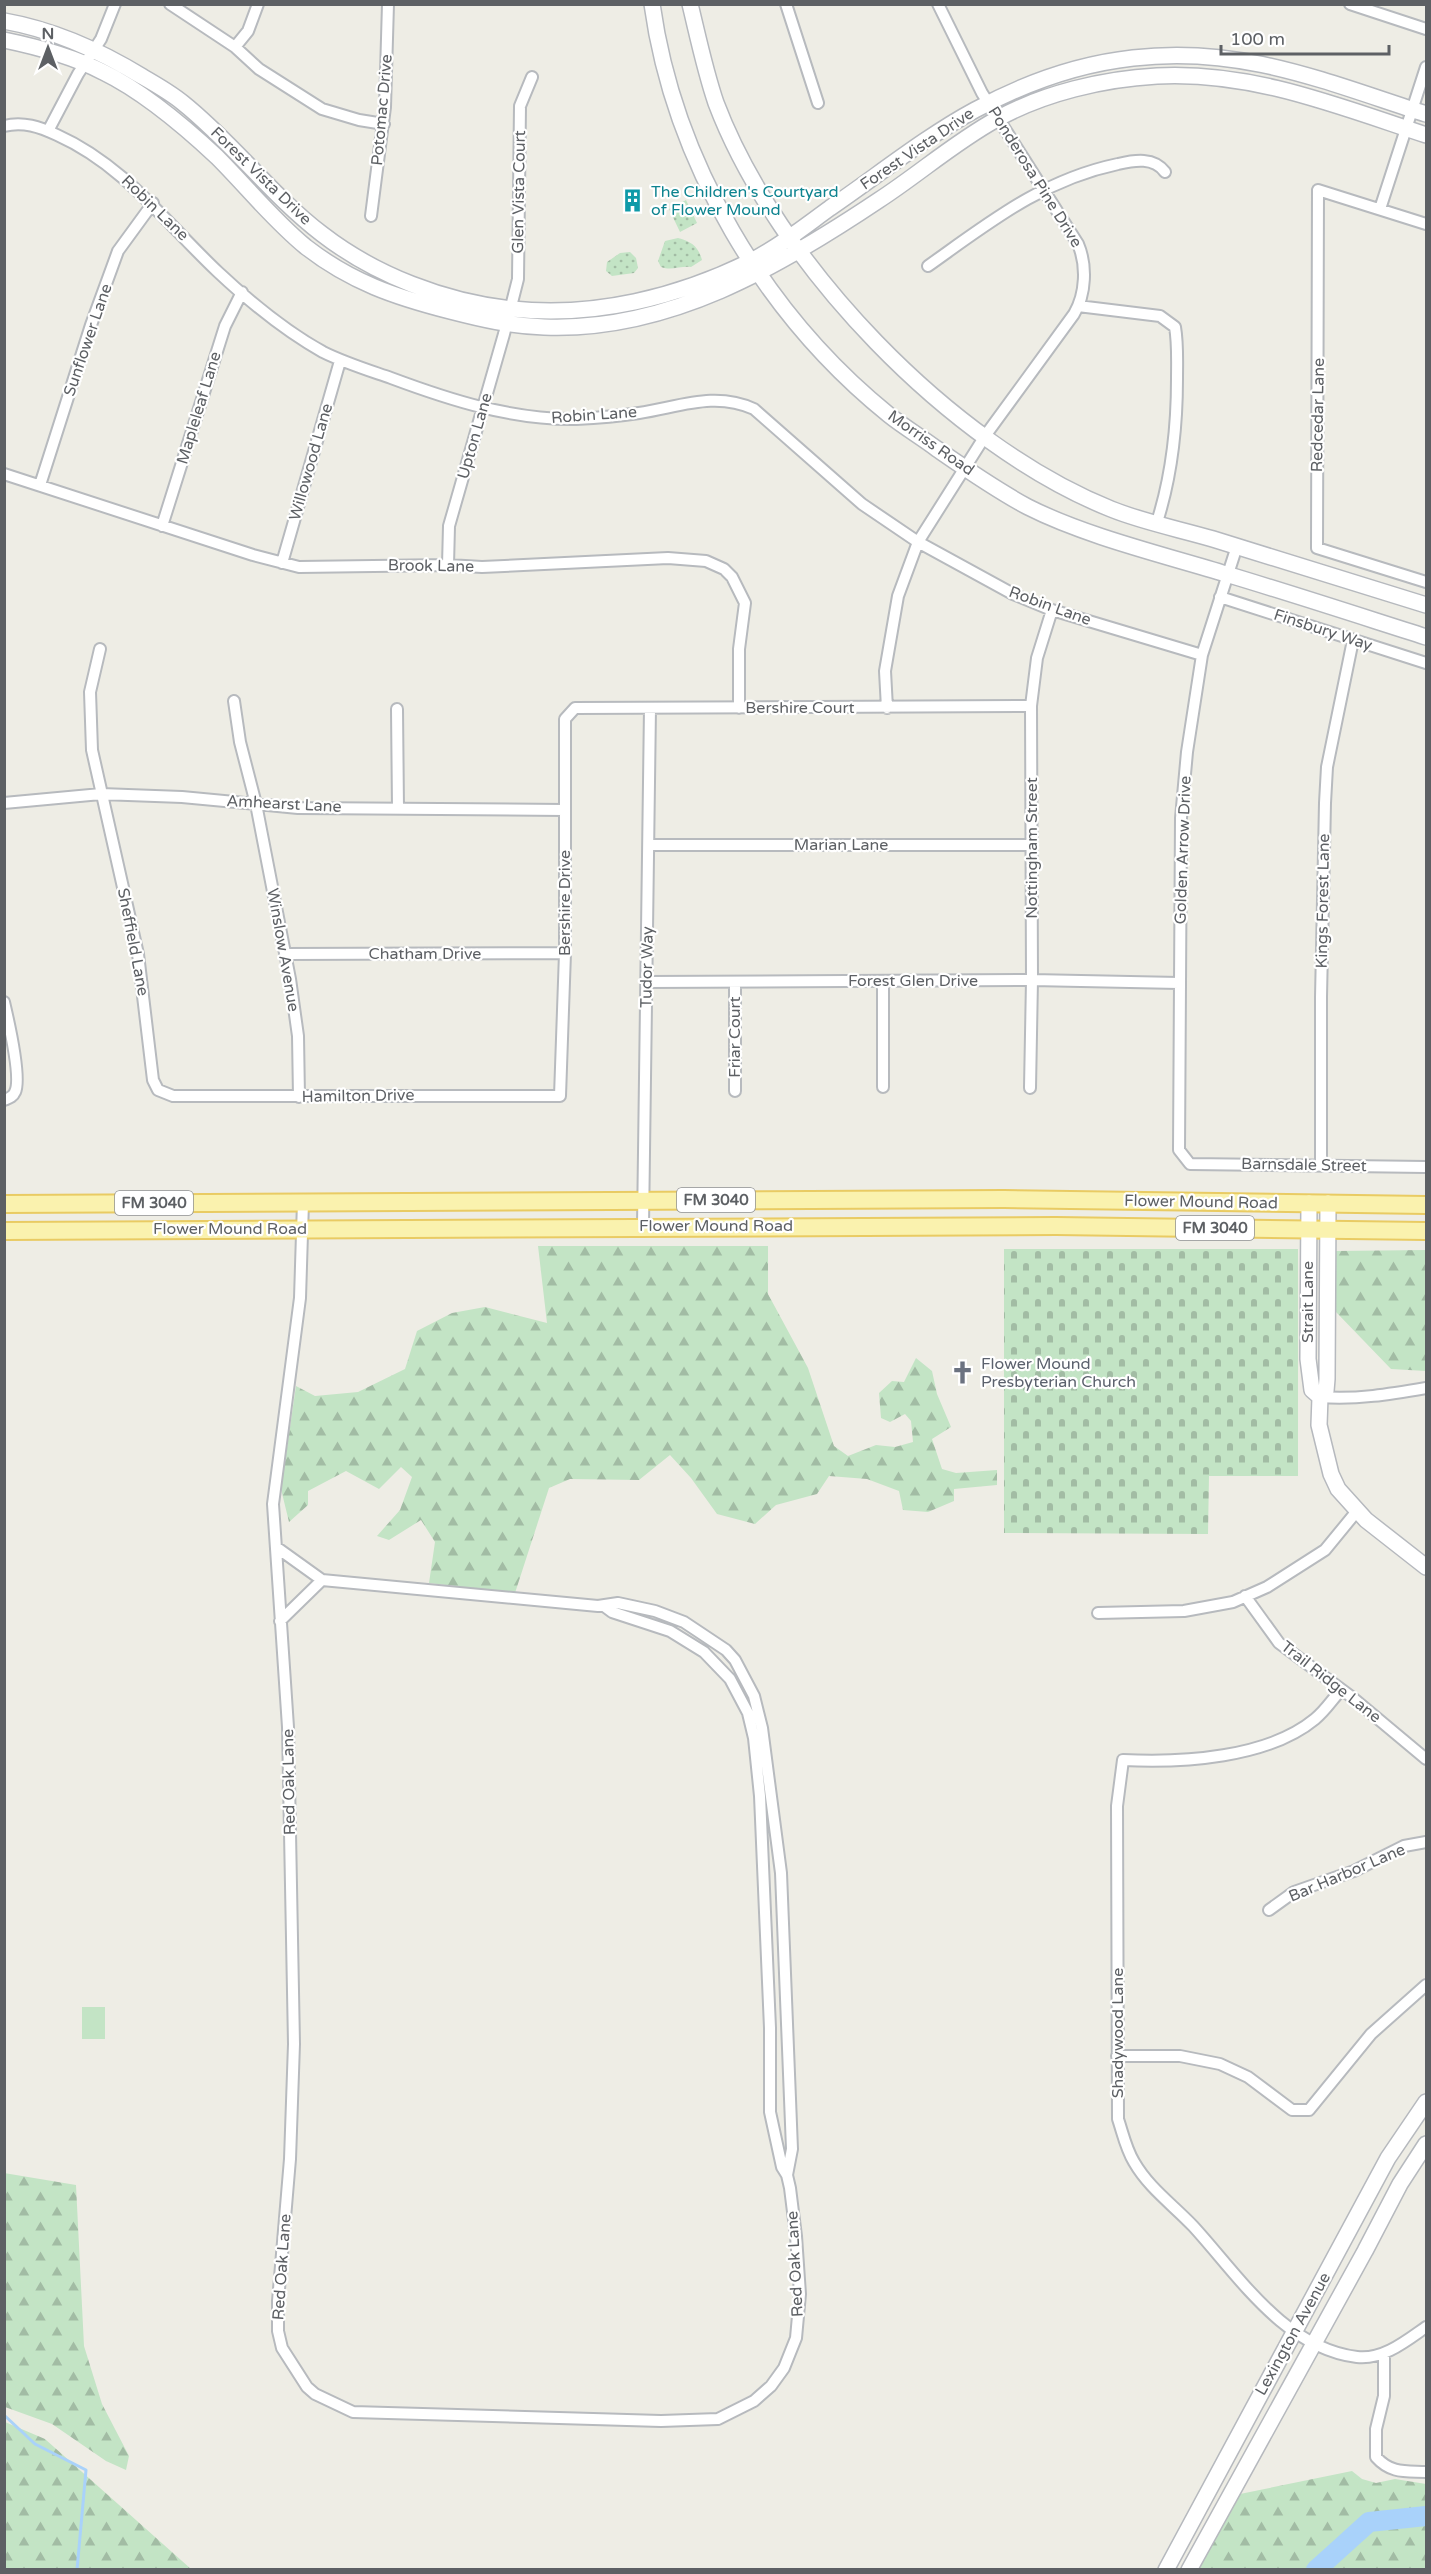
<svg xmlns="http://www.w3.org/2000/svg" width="1431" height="2574" font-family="'Varela Round',sans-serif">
<defs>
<pattern id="forest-firs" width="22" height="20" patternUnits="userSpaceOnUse" patternTransform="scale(1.5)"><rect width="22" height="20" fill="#c3e4c5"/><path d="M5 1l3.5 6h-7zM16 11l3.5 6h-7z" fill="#a2bca4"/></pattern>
<pattern id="cemetery-stones" width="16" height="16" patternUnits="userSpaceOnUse" patternTransform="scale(1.5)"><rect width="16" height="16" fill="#c3e4c5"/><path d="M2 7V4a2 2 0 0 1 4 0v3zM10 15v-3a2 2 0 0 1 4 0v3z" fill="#a2bca4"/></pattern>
<pattern id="park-dots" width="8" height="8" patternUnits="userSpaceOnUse" patternTransform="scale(1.5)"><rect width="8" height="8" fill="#c3e4c5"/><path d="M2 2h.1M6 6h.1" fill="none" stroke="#a2bca4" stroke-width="1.8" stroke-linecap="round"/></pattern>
</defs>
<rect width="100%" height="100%" fill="#eeede5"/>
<!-- forest -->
<path fill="url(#forest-firs)" d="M 538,1246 L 768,1246 L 768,1294 L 808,1368 L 834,1446 L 848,1456 L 876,1445 L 895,1447 L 913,1442 L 911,1421 L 905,1414 L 890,1422 L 881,1418 L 879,1393 L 892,1381 L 904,1382 L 916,1358 L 932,1371 L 937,1394 L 951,1427 L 932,1439 L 942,1469 L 956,1473 L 997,1470 L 997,1485 L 954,1489 L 954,1501 L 928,1512 L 903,1510 L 899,1491 L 867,1479 L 829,1476 L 817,1494 L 776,1505 L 755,1524 L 717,1514 L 691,1478 L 670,1455 L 639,1480 L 570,1479 L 549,1488 L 515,1593 L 429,1583 L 435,1542 L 421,1520 L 389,1540 L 377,1536 L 400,1510 L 412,1477 L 401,1467 L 379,1489 L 346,1471 L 308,1491 L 308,1505 L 289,1522 L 281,1489 L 296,1386 L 315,1396 L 358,1392 L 405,1369 L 417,1331 L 452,1313 L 485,1307 L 547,1323 Z
M 1426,1250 L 1426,1371 L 1391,1369 L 1336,1312 L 1336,1251 Z
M 4,2173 L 76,2185 L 84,2346 L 102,2404 L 129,2456 L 126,2470 L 106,2461 L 52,2424 L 5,2407 Z
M 5,2422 L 45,2439 L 191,2569 L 5,2569 Z
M 1352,2471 L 1362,2479 L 1376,2483 L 1395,2479 L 1426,2484 L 1426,2569 L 1199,2569 L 1240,2494 Z"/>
<!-- cemetery -->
<path fill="url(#cemetery-stones)" d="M 1004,1249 L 1298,1249 L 1298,1476 L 1209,1476 L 1208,1534 L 1004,1533 Z"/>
<!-- park -->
<path fill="url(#park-dots)" d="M 686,200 L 697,223 L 680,232 L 669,209 Z
M 678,238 C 692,242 698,246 702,260 L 691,267 C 680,266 671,271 661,267 L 658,261 L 665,241 Z
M 630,252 L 636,258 L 638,268 L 634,273 L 612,276 L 606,271 L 607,262 L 620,253 Z"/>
<!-- pitch -->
<path fill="#c3e4c5" d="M 105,2007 L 105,2039 L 82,2039 L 82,2007 Z"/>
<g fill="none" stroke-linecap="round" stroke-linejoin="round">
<!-- stream -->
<path stroke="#a9d2fa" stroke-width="3" d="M 4,2415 L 35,2444 L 86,2470 L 77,2570"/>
<!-- river -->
<path stroke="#a9d2fa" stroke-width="20" d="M 1316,2570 L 1369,2522 L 1426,2516"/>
<defs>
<path id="street" d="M 170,4 L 235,47 L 259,69 L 322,109 L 359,120 L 384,124
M 786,4 L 818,103
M 1350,4 L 1426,29
M 235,47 L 248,31 L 258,4
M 4,126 C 23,121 40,127 57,135 C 124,165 166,223 218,272 C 250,302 285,331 323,352 C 345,363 368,370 391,378 C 450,400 512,420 576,419 C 596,418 619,416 639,413 C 679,407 715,391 754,409 L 862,504 L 918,542 L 1013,594 L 1052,610 L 1202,655
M 48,131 L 78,74 L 101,39 L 115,4
M 1380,209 L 1426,67
M 371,216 L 385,107 L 388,4
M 1426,224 L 1318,190 L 1317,548 L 1426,582
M 928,266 C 990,222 1042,180 1118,164 C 1135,160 1154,157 1165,172
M 1078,306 L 1160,316 L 1175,327 C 1178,344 1177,362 1177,379 C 1177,429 1172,475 1157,522
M 4,474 L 253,555 L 299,567 L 448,565 L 482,567 L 668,558 L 706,561 L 724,569 L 732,577 L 745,603 L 739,649 L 739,708
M 40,485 L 91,325 L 118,251 L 153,203
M 162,526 L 225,326 L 242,292
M 1237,546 L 1202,655 L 1187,752 L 1181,818 L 1179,1150 L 1190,1164 L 1426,1167
M 282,563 L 340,361
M 448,565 L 449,526 L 504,334 L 518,279 L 520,106 L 532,77
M 1220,597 L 1426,663
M 100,649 L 90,692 L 92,750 L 138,954 L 153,1080 L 158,1090 L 173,1096 L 560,1096 L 565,953 L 565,719 L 575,708 L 1031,706
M 234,701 L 240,742 L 256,804 L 290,979 L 298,1036 L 299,1097
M 887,708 L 885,671 L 898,596 L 918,542 L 985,436 L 1074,314 C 1086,294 1087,265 1078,244 L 982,93 L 938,4
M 397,709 L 398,808
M 4,803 L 101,794 L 182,797 L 298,808 L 565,810
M 650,845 L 1032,845
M 285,954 L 565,953
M 646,982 L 1032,980 L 1179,983
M 4,1002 C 8,1019 22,1078 15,1092 C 13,1097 9,1098 4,1100
M 883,1087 L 883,981
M 1030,1088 L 1032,980 L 1031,706 L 1037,658 L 1052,610
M 735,1091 L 735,982
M 1321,1164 L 1321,997 L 1325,803 L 1327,767 L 1353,640
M 303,1202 L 300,1298 L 273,1504 L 288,1727 L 294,2044 L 290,2159 L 278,2301 L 278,2331 L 282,2348 L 307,2387 L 315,2394 L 353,2412 L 661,2421 L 718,2419 L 754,2401 L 771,2386 L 784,2368 L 796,2338 L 800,2294 L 796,2236 L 790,2188 L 787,2175 L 782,2167 L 770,2112 L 770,2028 L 760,1796 L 754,1738 L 748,1713 L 730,1679 L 704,1652 L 670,1631 L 612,1612 L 604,1606
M 643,1226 L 650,708
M 1320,1397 C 1356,1400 1391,1394 1426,1388
M 276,1547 L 322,1580 L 598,1606 L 618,1603 L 655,1611 L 684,1622 L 726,1650 L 735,1660 L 754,1696 L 762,1728 L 781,1873 L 792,2149 L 787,2175
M 1245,1596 L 1279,1643 L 1353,1698 L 1426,1759
M 1098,1613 L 1184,1611 L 1233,1602 L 1267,1587 L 1325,1550 L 1357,1511
M 280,1621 L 322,1580
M 1340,1691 C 1332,1700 1325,1711 1315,1719 C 1268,1758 1182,1763 1123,1760 L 1117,1806 L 1118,2119 C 1123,2134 1126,2149 1134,2162 C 1149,2188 1172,2204 1193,2226 C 1238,2275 1284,2348 1357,2357 C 1383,2360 1406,2341 1426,2327
M 1269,1910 L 1294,1892 L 1354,1871 L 1404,1846 L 1426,1842
M 1117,2056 L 1180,2056 L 1220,2064 L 1248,2077 L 1292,2110 L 1309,2110 L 1371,2034 L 1426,1985
M 1384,2353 L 1384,2396 L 1376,2429 L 1376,2457 C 1391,2474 1406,2471 1426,2472"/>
<path id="secondary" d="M 652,4 C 674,162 765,315 889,415 C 904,427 921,437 937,449 C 966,469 996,490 1028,507 C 1085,536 1164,555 1226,574 C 1293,594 1360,616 1426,637
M 690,4 C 698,37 705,71 716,103 C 777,264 951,445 1111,509 C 1143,522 1179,529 1213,539 C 1284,561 1355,583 1426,605
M 4,21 C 55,30 99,50 143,77 C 157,85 171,93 183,103 C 233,143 271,195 322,234 C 375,275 445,302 512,309 C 594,318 678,297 751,261 C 779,247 805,226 830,208 C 877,176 925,137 975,110 C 1023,84 1079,64 1133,58 C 1241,45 1326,82 1426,114
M 4,40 C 38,47 72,56 103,72 C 142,91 185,127 217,157 C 247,187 273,220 306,247 C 351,282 395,297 450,311 C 481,319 511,326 544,327 C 668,332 779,267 879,200 C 919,174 955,142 997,119 C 1044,93 1103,79 1157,76 C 1252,71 1338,106 1426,135
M 1309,1203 L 1308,1359 L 1312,1390 L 1320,1397
M 1328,1203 L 1327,1379 L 1326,1391 L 1320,1397 L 1319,1425 L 1331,1474 L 1338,1489 L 1366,1520 L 1426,1567
M 1166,2570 L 1388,2158 L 1426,2102
M 1189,2570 L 1365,2251 L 1400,2184 L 1426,2144"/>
<path id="primary" d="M 4,1204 L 1004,1199 L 1426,1205
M 4,1231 L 1056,1226 L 1426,1231"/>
</defs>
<!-- street casing -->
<use href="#street" stroke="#b7babe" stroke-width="14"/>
<!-- secondary casing -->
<use href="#secondary" stroke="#b6b9be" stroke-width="18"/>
<!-- primary casing -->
<use href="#primary" stroke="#e9cb63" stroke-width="20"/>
<!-- street -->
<use href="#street" stroke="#fff" stroke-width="10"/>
<!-- secondary -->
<use href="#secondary" stroke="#fff" stroke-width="15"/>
<!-- primary -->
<use href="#primary" stroke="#faf2ae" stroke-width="16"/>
</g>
<!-- icons -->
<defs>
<symbol id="building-bare" viewBox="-9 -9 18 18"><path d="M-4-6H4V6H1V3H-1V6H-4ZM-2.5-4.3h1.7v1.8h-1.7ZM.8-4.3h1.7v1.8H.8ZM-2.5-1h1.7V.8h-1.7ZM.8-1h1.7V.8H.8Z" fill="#0f9aa8" stroke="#fff" stroke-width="2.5" paint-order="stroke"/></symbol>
<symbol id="church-bare" viewBox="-9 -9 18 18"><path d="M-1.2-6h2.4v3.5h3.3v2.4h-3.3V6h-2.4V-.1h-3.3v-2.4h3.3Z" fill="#6b7280" stroke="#fff" stroke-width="2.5" paint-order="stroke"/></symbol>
</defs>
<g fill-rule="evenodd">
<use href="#building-bare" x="616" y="184" width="33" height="33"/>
<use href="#church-bare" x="946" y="1356" width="33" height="33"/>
</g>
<g text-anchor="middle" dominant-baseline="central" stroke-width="4.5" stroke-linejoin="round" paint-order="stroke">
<!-- shield labels -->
<g fill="#fff" stroke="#8e9092" stroke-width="1.5">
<rect x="677" y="1188" width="78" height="24" rx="4.5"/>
<rect x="115" y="1191" width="78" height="24" rx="4.5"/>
<rect x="1176" y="1216" width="78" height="24" rx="4.5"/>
</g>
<g font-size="15" font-weight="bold" fill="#5d6064">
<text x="716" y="1200">FM 3040</text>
<text x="154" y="1203">FM 3040</text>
<text x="1215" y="1228">FM 3040</text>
</g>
<!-- street labels -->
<g font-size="16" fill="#5d6064" stroke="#fff">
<text transform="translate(382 110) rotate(-85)">Potomac Drive</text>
<text transform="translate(917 149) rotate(-34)">Forest Vista Drive</text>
<text transform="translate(261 176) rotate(44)">Forest Vista Drive</text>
<text transform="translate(1035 177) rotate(58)">Ponderosa Pine Drive</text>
<text transform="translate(519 192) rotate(-89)">Glen Vista Court</text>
<text transform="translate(155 208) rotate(44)">Robin Lane</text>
<text transform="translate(88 340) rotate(-71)">Sunflower Lane</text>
<text transform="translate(199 408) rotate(-73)">Mapleleaf Lane</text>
<text transform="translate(594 415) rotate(-4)">Robin Lane</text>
<text transform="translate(1318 415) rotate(-89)">Redcedar Lane</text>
<text transform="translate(475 436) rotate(-74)">Upton Lane</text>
<text transform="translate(931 443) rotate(35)">Morriss Road</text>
<text transform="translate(311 462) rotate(-74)">Willowood Lane</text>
<text transform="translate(431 566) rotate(1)">Brook Lane</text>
<text transform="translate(1050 606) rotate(20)">Robin Lane</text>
<text transform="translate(1323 630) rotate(18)">Finsbury Way</text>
<text x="800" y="708">Bershire Court</text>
<text transform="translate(284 804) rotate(3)">Amhearst Lane</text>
<text x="841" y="845">Marian Lane</text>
<text transform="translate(1032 848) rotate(-90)">Nottingham Street</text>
<text transform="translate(1183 850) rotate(-88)">Golden Arrow Drive</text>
<text transform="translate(1323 901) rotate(-89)">Kings Forest Lane</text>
<text transform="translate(565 903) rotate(-90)">Bershire Drive</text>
<text transform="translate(133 942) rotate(79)">Sheffield Lane</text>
<text transform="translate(283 950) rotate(80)">Winslow Avenue</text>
<text x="425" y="954">Chatham Drive</text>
<text transform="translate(647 967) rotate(-89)">Tudor Way</text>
<text x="913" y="981">Forest Glen Drive</text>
<text transform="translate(735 1037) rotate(-90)">Friar Court</text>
<text transform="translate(358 1096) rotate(-1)">Hamilton Drive</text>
<text transform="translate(1304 1165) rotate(1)">Barnsdale Street</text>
<text transform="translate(1201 1202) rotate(1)">Flower Mound Road</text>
<text x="716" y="1226">Flower Mound Road</text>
<text x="230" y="1229">Flower Mound Road</text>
<text transform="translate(1308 1302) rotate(-90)">Strait Lane</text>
<text transform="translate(1331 1682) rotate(38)">Trail Ridge Lane</text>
<text transform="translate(289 1782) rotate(-91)">Red Oak Lane</text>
<text transform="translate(1347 1873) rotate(-23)">Bar Harbor Lane</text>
<text transform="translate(1118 2033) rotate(-90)">Shadywood Lane</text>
<text transform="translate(795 2264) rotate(-93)">Red Oak Lane</text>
<text transform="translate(282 2267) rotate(-86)">Red Oak Lane</text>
<text transform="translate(1293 2334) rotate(-61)">Lexington Avenue</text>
</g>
<!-- culture labels -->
<g font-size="16" fill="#0d838f" stroke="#fff" text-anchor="start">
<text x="651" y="192">The Children's Courtyard<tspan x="651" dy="18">of Flower Mound</tspan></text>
</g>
<!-- worship labels -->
<g font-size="16" fill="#5b616d" stroke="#fff" text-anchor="start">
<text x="981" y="1364">Flower Mound<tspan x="981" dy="18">Presbyterian Church</tspan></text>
</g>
</g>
<!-- border -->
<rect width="1431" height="2574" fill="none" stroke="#5d6064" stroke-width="12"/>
<!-- north arrow -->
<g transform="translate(48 48)" stroke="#ffffff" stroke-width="4.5" paint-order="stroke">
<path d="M0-4.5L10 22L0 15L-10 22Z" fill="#5d6064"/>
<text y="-9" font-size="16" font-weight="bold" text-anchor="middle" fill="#5d6064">N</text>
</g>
<!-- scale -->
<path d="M1221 45v9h168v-9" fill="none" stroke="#5d6064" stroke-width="3"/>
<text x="1230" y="45" font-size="18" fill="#5d6064" stroke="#ffffff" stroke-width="4.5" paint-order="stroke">100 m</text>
</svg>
